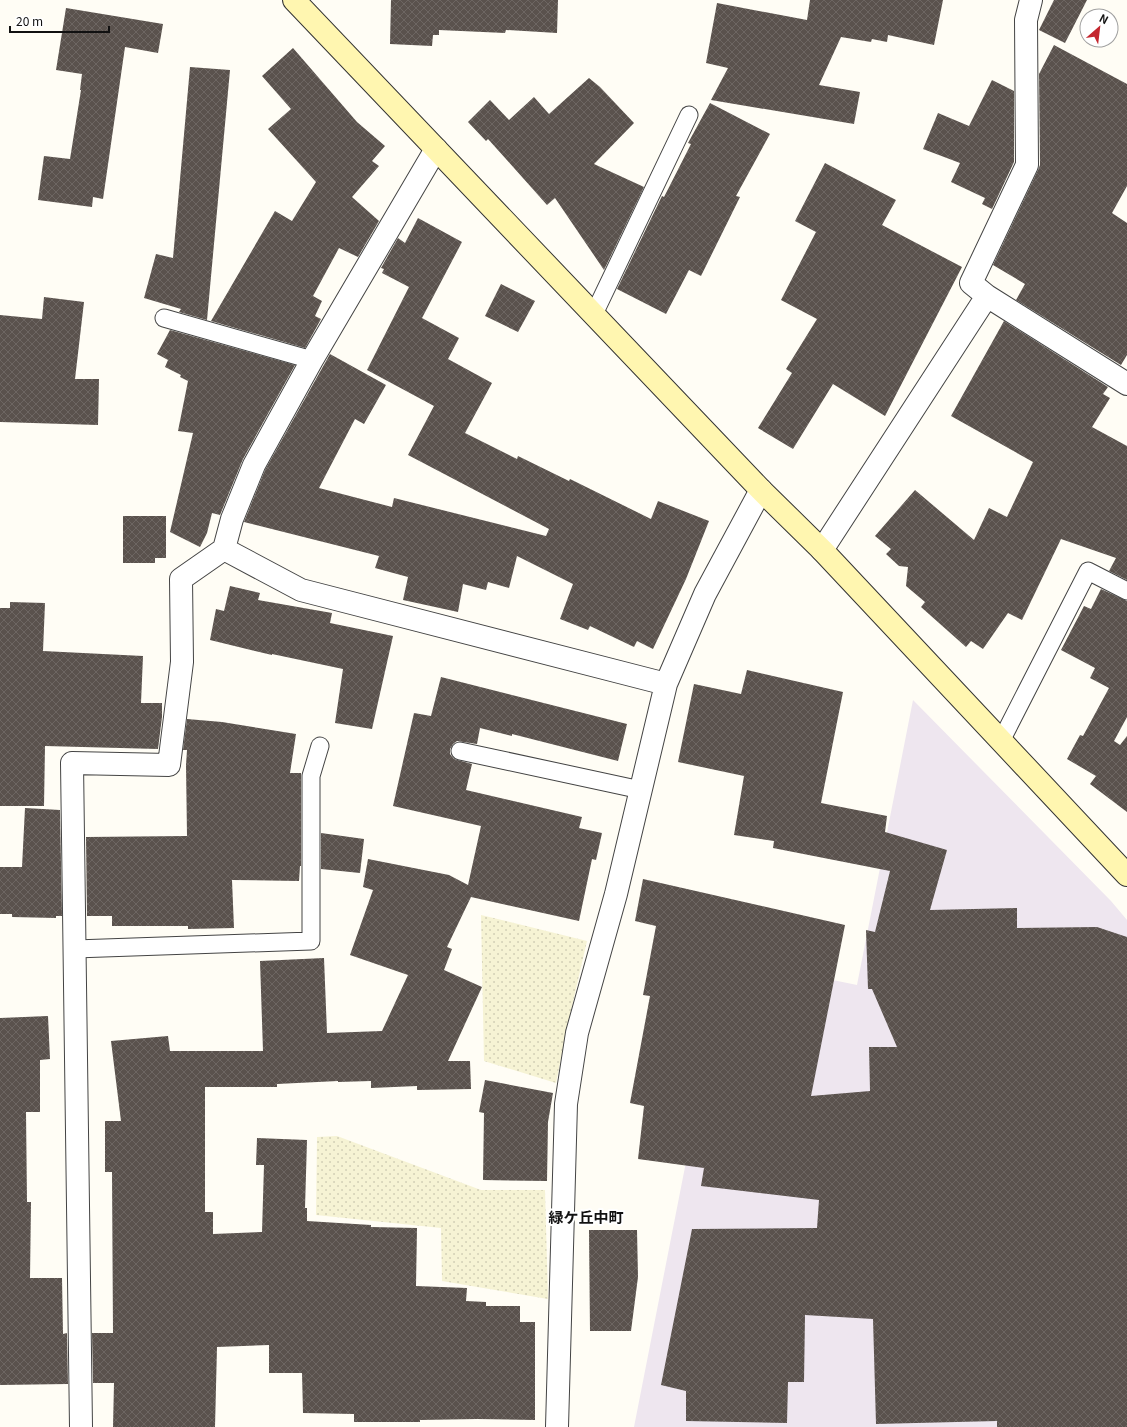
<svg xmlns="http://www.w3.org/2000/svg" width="1127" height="1427" font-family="Georgia,'Noto Sans JP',serif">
<defs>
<pattern id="farmland-dots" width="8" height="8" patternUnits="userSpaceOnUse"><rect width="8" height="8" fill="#f6f3d4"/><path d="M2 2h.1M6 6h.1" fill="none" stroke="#d2cfb5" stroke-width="1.8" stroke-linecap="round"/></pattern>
<pattern id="building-cross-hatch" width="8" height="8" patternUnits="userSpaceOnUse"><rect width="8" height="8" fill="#5a524d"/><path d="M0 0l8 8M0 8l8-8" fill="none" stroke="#6d6662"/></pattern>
</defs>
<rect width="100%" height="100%" fill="#fffdf5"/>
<!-- industrial -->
<path fill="#eee6ef" d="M 913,700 L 1111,901 L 1127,920 L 1127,1427 L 634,1427 L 726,958 L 857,985 Z"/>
<!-- farmland -->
<path fill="url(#farmland-dots)" d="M 481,915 L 587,941 L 569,1019 L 556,1083 L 484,1061 Z
M 337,1136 L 481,1190 L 545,1190 L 548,1299 L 442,1281 L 441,1228 L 316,1215 L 317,1137 Z"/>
<!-- building -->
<path fill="url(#building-cross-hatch)" d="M 391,0 L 558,0 L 557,33 L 506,30 L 505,33 L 439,30 L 439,35 L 433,35 L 432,46 L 390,44 Z
M 810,0 L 943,0 L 934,45 L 888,35 L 887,42 L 872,39 L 871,42 L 841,37 L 819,85 L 860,92 L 854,124 L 711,100 L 728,68 L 706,63 L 717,3 L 807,20 Z
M 1054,0 L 1087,0 L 1065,43 L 1039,30 Z
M 66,8 L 163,24 L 158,53 L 125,47 L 103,199 L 93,197 L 92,207 L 38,200 L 44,156 L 70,159 L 81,90 L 80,90 L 82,74 L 56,70 Z
M 1054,45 L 1127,84 L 1127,186 L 1112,213 L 1127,223 L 1127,355 L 1121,365 L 1016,300 L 1025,284 L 993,265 L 1038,170 L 1040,165 L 1039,74 Z
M 293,48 L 357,122 L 385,146 L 372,161 L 379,166 L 352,197 L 379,221 L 358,257 L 339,248 L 313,296 L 322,301 L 315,316 L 321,319 L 305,348 L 211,321 L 275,211 L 292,221 L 316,182 L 268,129 L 291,109 L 262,76 Z
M 190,67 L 230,70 L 207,320 L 179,312 L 181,309 L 144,298 L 156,254 L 173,258 Z
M 589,78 L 600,87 L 634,123 L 594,164 L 644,187 L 604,270 L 555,198 L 547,205 L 488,139 L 486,141 L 468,122 L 490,100 L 509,120 L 534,97 L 549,114 Z
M 992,80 L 1014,91 L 1014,162 L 992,209 L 982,204 L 985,198 L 951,182 L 960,163 L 923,149 L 938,113 L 969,126 Z
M 710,103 L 770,134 L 736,196 L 740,197 L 701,276 L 689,270 L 666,314 L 617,289 L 662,196 L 664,197 L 691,144 L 688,143 Z
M 825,163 L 896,200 L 882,225 L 962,267 L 885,416 L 833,384 L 793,449 L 758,428 L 792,373 L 786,369 L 817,319 L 781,300 L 816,232 L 795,221 Z
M 418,218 L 462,242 L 422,318 L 459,338 L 448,359 L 492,383 L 465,433 L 517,459 L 518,456 L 569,481 L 570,479 L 651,519 L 658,501 L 709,521 L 686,579 L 653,649 L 637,641 L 634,647 L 590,626 L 588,630 L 560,619 L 573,584 L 517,556 L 509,588 L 488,582 L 486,590 L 463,584 L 458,612 L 403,600 L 408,577 L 375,568 L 379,556 L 244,522 L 265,470 L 330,354 L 386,385 L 364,424 L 355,419 L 319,488 L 392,507 L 394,498 L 546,536 L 549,529 L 408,455 L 434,406 L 367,370 L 409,287 L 382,273 L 384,269 L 381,268 L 398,238 L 405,243 Z
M 501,284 L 535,301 L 518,332 L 485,316 Z
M 44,297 L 84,302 L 75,379 L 99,379 L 98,425 L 0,422 L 0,315 L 42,319 Z
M 1004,321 L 1108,387 L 1103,394 L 1110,398 L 1092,427 L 1127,446 L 1127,580 L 1109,571 L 1116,558 L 1061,539 L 1022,620 L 1008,613 L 983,649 L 971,641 L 966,647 L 921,607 L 925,602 L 906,586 L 908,567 L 899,566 L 886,554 L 891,549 L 875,536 L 915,490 L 974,540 L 989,508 L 1007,517 L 1033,462 L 951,416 Z
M 170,330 L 295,365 L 243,459 L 220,515 L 212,513 L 207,533 L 200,547 L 170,532 L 193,433 L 178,431 L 188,381 L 180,377 L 181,375 L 165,367 L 168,360 L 157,354 Z
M 123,516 L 166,516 L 166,558 L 155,558 L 155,563 L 123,563 Z
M 230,586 L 260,593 L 258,600 L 332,613 L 330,623 L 393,636 L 372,729 L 335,723 L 343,669 L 272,654 L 272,655 L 210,640 L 216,609 L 224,611 Z
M 1101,589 L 1127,601 L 1127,717 L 1114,741 L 1120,745 L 1127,736 L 1127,812 L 1090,784 L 1096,776 L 1067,759 L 1080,735 L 1083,736 L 1109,688 L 1090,678 L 1095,668 L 1061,650 L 1084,606 L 1091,609 Z
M 10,602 L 45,603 L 43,651 L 143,656 L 141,703 L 162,703 L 162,717 L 158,749 L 45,746 L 44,806 L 0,806 L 0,608 L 10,608 Z
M 747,670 L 843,692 L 821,803 L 887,816 L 885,832 L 947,850 L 930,910 L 1017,908 L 1017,928 L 1097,927 L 1127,937 L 1127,1427 L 997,1427 L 997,1421 L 876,1424 L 873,1319 L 805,1315 L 804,1382 L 788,1382 L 787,1423 L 686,1421 L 686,1391 L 661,1385 L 692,1229 L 817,1228 L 819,1200 L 701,1186 L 704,1168 L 638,1159 L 644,1106 L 630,1103 L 650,996 L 643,995 L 656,926 L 635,921 L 643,879 L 845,925 L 811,1096 L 870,1091 L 869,1047 L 897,1047 L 872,989 L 868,989 L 866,930 L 875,932 L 890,871 L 773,848 L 774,841 L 734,835 L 744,776 L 678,762 L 694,684 L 741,694 Z
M 441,677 L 627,724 L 618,761 L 512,734 L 512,736 L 480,728 L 477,744 L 457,741 L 453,744 L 450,749 L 450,754 L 454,759 L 472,764 L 466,790 L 582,817 L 579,828 L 602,833 L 596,860 L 592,859 L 579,921 L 471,897 L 447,947 L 452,949 L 444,970 L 482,987 L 448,1061 L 470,1061 L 471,1089 L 417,1090 L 417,1086 L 371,1088 L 371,1081 L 338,1082 L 338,1081 L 277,1084 L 277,1087 L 205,1087 L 205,1212 L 213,1212 L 213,1234 L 262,1232 L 264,1165 L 256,1165 L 257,1138 L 307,1140 L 305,1208 L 307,1208 L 307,1221 L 371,1225 L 371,1227 L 417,1228 L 416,1286 L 467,1288 L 466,1301 L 486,1302 L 486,1306 L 520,1306 L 520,1322 L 535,1322 L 535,1420 L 477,1419 L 420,1420 L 420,1422 L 354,1422 L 354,1414 L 303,1413 L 302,1373 L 269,1373 L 269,1345 L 217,1347 L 215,1427 L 113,1427 L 114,1383 L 93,1383 L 92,1333 L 113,1333 L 112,1172 L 105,1172 L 105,1121 L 121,1121 L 111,1041 L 168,1036 L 170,1051 L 263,1051 L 260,961 L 324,958 L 327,1033 L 382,1031 L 408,975 L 350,955 L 373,890 L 363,887 L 368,859 L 449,875 L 468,885 L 481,826 L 393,806 L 414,713 L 431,716 Z
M 187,719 L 222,722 L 296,734 L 290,773 L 301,773 L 301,866 L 300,866 L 299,881 L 232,880 L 234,928 L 188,929 L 188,926 L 112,926 L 112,916 L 87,916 L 86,837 L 187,836 L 186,765 L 187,750 L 183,750 Z
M 25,808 L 60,810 L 62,916 L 56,916 L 56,918 L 12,917 L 12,914 L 0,914 L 0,867 L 22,867 Z
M 321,833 L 364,839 L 360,873 L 321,869 Z
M 48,1016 L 50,1059 L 40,1060 L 40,1112 L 26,1112 L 27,1202 L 31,1202 L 30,1278 L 62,1278 L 63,1334 L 67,1333 L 68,1384 L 0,1385 L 0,1018 Z
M 485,1080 L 553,1093 L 548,1122 L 547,1181 L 483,1180 L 484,1113 L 479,1112 Z
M 589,1230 L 637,1230 L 638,1277 L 631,1331 L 590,1331 Z"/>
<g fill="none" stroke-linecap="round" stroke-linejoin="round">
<defs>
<path id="lane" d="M 594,314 L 689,115
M 164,318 L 312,360
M 1001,741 L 1088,571 L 1127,591
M 460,751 L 641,790
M 75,949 L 311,941 L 311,776 L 320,746"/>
<path id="street" d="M 987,296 L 971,283 L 1027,165 L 1026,20 L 1031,0
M 224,549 L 301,590 L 666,684
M 822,550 L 987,296 L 1127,384
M 81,1427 L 72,763 L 169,765 L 182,662 L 181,579 L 224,549 L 232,519 L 254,465 L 312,360 L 436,149
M 557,1427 L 566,1104 L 577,1033 L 616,894 L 666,684 L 705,594 L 761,490"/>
<path id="secondary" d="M 294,0 L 761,490 L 822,550 L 1127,875"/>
</defs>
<!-- lane casing -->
<use href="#lane" stroke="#444" stroke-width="19"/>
<!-- street casing -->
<use href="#street" stroke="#444" stroke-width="24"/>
<!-- secondary casing -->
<use href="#secondary" stroke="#333" stroke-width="24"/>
<!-- lane -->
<use href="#lane" stroke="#fff" stroke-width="17"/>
<!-- street -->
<use href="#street" stroke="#fff" stroke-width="22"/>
<!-- secondary -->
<use href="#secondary" stroke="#fff6b0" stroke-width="22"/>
</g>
<g text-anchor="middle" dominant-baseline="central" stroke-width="4" stroke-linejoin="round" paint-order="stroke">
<!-- quarter labels -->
<g font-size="15" font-weight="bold" fill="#111" stroke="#fff">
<text x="586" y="1216">緑ケ丘中町</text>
</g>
</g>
<!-- north arrow -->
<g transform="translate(1099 28) rotate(28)"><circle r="19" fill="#ffffff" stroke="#a0a0a0"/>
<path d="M0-3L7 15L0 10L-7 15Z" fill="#c4262e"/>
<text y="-6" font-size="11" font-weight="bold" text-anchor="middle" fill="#111111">N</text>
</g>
<!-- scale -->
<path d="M10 26v6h99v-6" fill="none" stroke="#111111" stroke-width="2"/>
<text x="16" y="26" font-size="12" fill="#111111" stroke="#ffffff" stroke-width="3" paint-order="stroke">20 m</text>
</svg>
